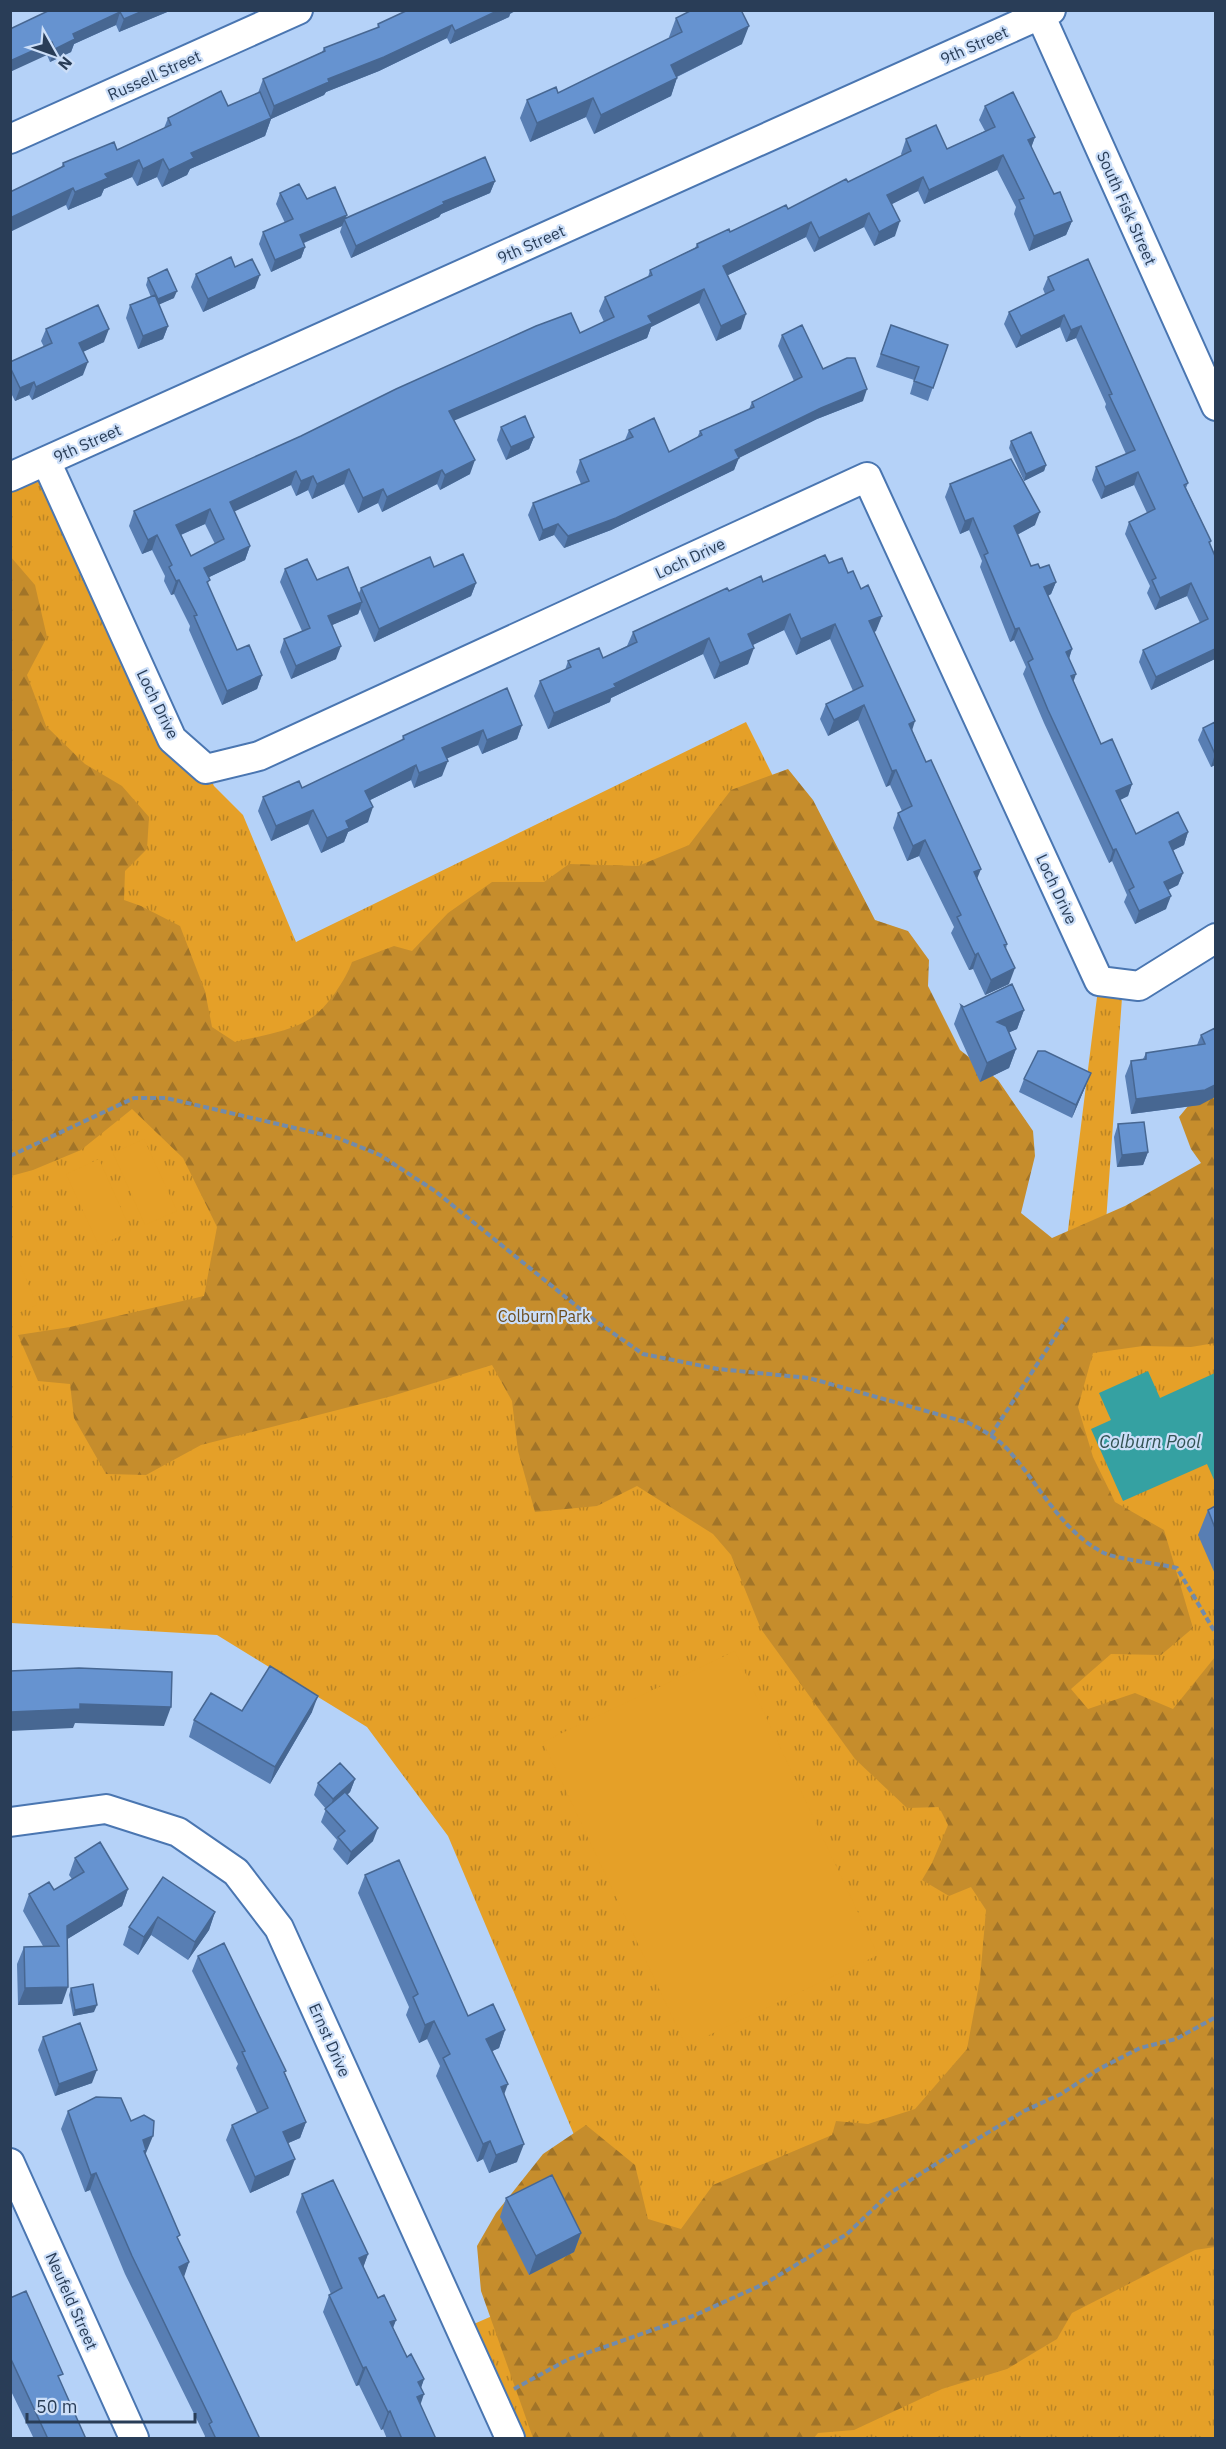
<svg xmlns="http://www.w3.org/2000/svg" width="1226" height="2449" font-family="'IBM Plex Sans',sans-serif">
<defs>
<pattern id="grass-tufts" width="24" height="20" patternUnits="userSpaceOnUse" patternTransform="scale(1.5)"><rect width="24" height="20" fill="#e5a028"/><path d="M3 7l-1-3M5 7V3M7 7l1-3M15 17l-1-3M17 17v-4M19 17l1-3" fill="none" stroke="#ba8425"/></pattern>
<pattern id="forest-firs" width="22" height="20" patternUnits="userSpaceOnUse" patternTransform="scale(1.5)"><rect width="22" height="20" fill="#c68d2c"/><path d="M5 1l3.5 6h-7zM16 11l3.5 6h-7z" fill="#a17428"/></pattern>
</defs>
<rect width="100%" height="100%" fill="#b5d2f8"/>
<!-- grass -->
<path fill="url(#grass-tufts)" d="M 46,461 L 172,739 L 206,769 L 214,786 L 243,815 L 296,942 L 746,722 L 1018,1267 L 1066,1246 L 1099,981 L 1123,984 L 1105,1236 L 1215,1181 L 1215,2438 L 510,2438 L 460,2330 L 626,2258 L 448,1836 L 367,1727 L 217,1635 L 11,1623 L 10,477 Z"/>
<!-- forest -->
<path fill="url(#forest-firs)" d="M 10,556 L 35,585 L 47,637 L 27,675 L 46,726 L 85,764 L 122,786 L 149,817 L 147,849 L 125,871 L 124,900 L 141,906 L 180,926 L 205,991 L 212,1027 L 235,1042 C 259,1036 290,1032 311,1018 C 327,1008 346,979 352,962 L 394,946 L 412,951 L 448,913 L 492,882 L 544,882 L 569,864 L 638,866 L 689,845 L 731,790 L 788,769 L 813,800 L 875,920 L 908,931 L 929,960 L 928,986 L 960,1050 L 998,1080 L 1033,1131 L 1035,1156 L 1021,1213 L 1052,1238 L 1125,1206 L 1201,1163 L 1191,1149 L 1179,1117 L 1203,1088 L 1215,1089 L 1215,1343 L 1191,1347 L 1143,1346 L 1093,1353 L 1078,1407 L 1093,1457 L 1115,1502 L 1164,1530 L 1193,1628 L 1161,1655 L 1111,1654 L 1071,1689 L 1088,1709 L 1135,1693 L 1173,1709 L 1215,1657 L 1215,2247 L 1195,2250 L 1072,2313 L 1057,2339 L 1007,2369 L 942,2389 L 854,2430 L 818,2433 L 814,2438 L 533,2438 L 481,2291 L 477,2246 L 496,2213 L 543,2154 L 586,2125 L 635,2165 L 648,2219 L 681,2229 L 713,2185 L 832,2135 L 836,2121 L 868,2124 L 915,2109 L 967,2049 L 980,1979 L 986,1910 L 971,1887 L 949,1896 L 922,1880 L 932,1863 L 948,1825 L 939,1807 L 907,1808 L 855,1759 L 761,1629 L 731,1555 L 713,1534 L 637,1486 L 597,1506 L 535,1512 L 518,1451 L 512,1401 L 492,1365 L 392,1396 L 201,1445 L 146,1475 L 106,1474 L 74,1418 L 70,1384 L 38,1381 L 18,1335 L 70,1327 L 204,1296 L 217,1227 L 183,1158 L 132,1109 L 81,1150 L 33,1170 L 11,1176 Z"/>
<!-- garden -->
<path fill="#e5a028" d="M 144,1139 L 177,1211 L 145,1225 L 113,1153 Z
M 99,1159 L 131,1231 L 99,1246 L 66,1174 Z
M 10,1240 L 37,1305 L 11,1316 L 10,1316 Z
M 735,1651 L 878,1955 L 686,2046 L 543,1742 Z"/>
<!-- water -->
<path fill="#35a1a2" d="M 1148,1371 L 1160,1398 L 1215,1373 L 1215,1482 L 1207,1464 L 1123,1501 L 1091,1429 L 1111,1420 L 1099,1393 Z"/>
<g fill="none" stroke-linecap="round" stroke-linejoin="round">
<defs>
<path id="minor" d="M 1038,10 L 1216,406
M 10,139 L 298,10
M 46,461 L 172,739 L 206,769 L 259,756 L 867,477 L 1099,981 L 1139,986 L 1216,938
M 10,477 L 1051,10
M 10,1822 L 106,1809 L 178,1832 L 236,1872 L 279,1928 L 510,2438
M 10,2163 L 134,2438"/>
</defs>
<!-- minor casing -->
<use href="#minor" stroke="#4a76b1" stroke-width="32"/>
<!-- path -->
<path stroke="#728bab" stroke-width="4" stroke-dasharray="6 3" stroke-linecap="butt" d="M 10,1156 L 134,1098 L 166,1098 L 338,1138 L 380,1155 L 435,1191 L 590,1317 L 643,1354 L 718,1369 L 809,1378 L 969,1423 C 984,1431 999,1439 1010,1452 C 1040,1486 1062,1532 1104,1553 C 1117,1559 1160,1564 1177,1568 L 1216,1634
M 991,1435 L 1068,1317
M 514,2389 L 567,2360 L 693,2316 L 766,2283 L 847,2234 L 890,2193 L 947,2157 L 1024,2111 L 1061,2094 L 1099,2069 L 1140,2048 L 1176,2039 L 1216,2017"/>
<!-- minor -->
<use href="#minor" stroke="#fff" stroke-width="28"/>
</g>
<!-- wall -->
<path fill="#587eb3" fill-rule="evenodd" d="M 50,10 L 172,10 L 119,32 L 116,25 L 74,44 L 71,52 L 50,62 L 47,55 Z
M 510,14 L 509,17 L 450,44 L 447,38 L 379,71 L 326,92 L 324,95 L 271,119 L 265,136 L 190,169 L 187,175 L 162,187 L 157,177 L 137,186 L 132,177 L 104,189 L 101,196 L 68,210 L 66,205 L 61,168 L 63,163 L 117,150 L 164,128 L 168,118 L 228,106 L 258,93 L 263,79 L 322,52 L 324,48 L 377,28 L 378,24 Z
M 676,18 L 742,44 L 677,77 L 671,96 L 594,134 L 586,117 L 530,142 L 520,118 L 527,100 L 558,93 L 670,38 L 669,37 Z
M 985,106 L 1035,137 L 1031,147 L 1054,194 L 1072,221 L 1066,235 L 1029,251 L 1014,214 L 1016,207 L 997,170 L 924,204 L 918,191 L 892,204 L 895,236 L 874,246 L 864,227 L 814,252 L 806,237 L 728,275 L 741,329 L 716,341 L 699,303 L 651,327 L 647,338 L 454,420 L 470,474 L 440,490 L 437,484 L 382,512 L 378,503 L 358,513 L 344,484 L 312,499 L 308,490 L 296,496 L 291,485 L 234,511 L 250,546 L 245,560 L 209,577 L 208,585 L 237,650 L 262,675 L 257,689 L 222,705 L 189,630 L 190,626 L 174,594 L 171,595 L 164,581 L 165,576 L 152,550 L 142,554 L 129,526 L 134,511 L 580,333 L 604,322 L 599,311 L 605,297 L 648,277 L 650,270 L 695,248 L 697,244 L 730,232 L 788,209 L 848,182 L 902,156 L 901,154 L 906,139 L 947,149 L 985,131 L 979,120 ZM 205,524 L 215,544 L 191,556 L 181,535 Z
M 495,181 L 490,193 L 441,214 L 439,217 L 351,258 L 340,232 L 342,226 L 304,243 L 305,247 L 301,258 L 271,272 L 259,244 L 263,232 L 285,223 L 276,204 L 280,193 L 307,199 L 347,215 L 345,218 Z
M 235,267 L 255,288 L 203,312 L 191,287 L 196,274 Z
M 1048,277 L 1188,483 L 1186,488 L 1211,541 L 1210,544 L 1215,659 L 1151,690 L 1139,662 L 1143,650 L 1200,623 L 1187,596 L 1155,610 L 1147,593 L 1150,586 L 1125,534 L 1129,522 L 1147,513 L 1134,485 L 1101,499 L 1092,480 L 1096,467 L 1126,454 L 1105,407 L 1106,404 L 1076,338 L 1066,342 L 1060,327 L 1016,348 L 1004,324 L 1009,312 L 1045,294 L 1043,289 Z
M 148,278 L 174,298 L 159,304 L 168,326 L 163,339 L 138,349 L 126,318 L 130,305 L 151,297 L 146,285 Z
M 891,325 L 948,345 L 928,401 L 910,394 L 914,380 L 876,367 Z
M 46,329 L 104,342 L 83,352 L 83,375 L 32,400 L 29,395 L 15,401 L 10,391 L 10,362 L 44,347 L 41,341 Z
M 782,335 L 823,369 L 863,401 L 817,419 L 738,458 L 734,470 L 611,530 L 564,548 L 554,535 L 539,541 L 528,515 L 533,503 L 581,484 L 576,472 L 580,460 L 625,440 L 629,430 L 669,452 L 697,438 L 700,431 L 749,409 L 752,402 L 794,381 L 778,346 Z
M 501,427 L 534,437 L 529,449 L 506,460 L 497,440 Z
M 1011,441 L 1046,465 L 1044,471 L 1024,481 L 1009,448 Z
M 950,484 L 1035,525 L 1017,535 L 1031,566 L 1040,568 L 1056,582 L 1051,594 L 1048,596 L 1072,649 L 1069,658 L 1074,682 L 1101,744 L 1132,784 L 1128,796 L 1120,800 L 1136,834 L 1188,832 L 1184,845 L 1173,850 L 1183,873 L 1178,885 L 1168,890 L 1166,909 L 1135,924 L 1124,902 L 1127,895 L 1112,861 L 1109,863 L 1044,723 L 1023,674 L 1026,667 L 1014,640 L 1010,642 L 980,567 L 982,561 L 969,530 L 960,534 L 945,497 Z
M 829,563 L 848,573 L 876,631 L 874,632 L 912,730 L 977,878 L 1007,944 L 1006,949 L 1009,984 L 985,995 L 973,969 L 969,970 L 951,933 L 954,927 L 919,856 L 907,861 L 893,828 L 898,813 L 902,811 L 890,785 L 886,787 L 858,720 L 828,736 L 820,719 L 826,704 L 853,691 L 830,639 L 796,655 L 784,630 L 753,645 L 748,664 L 714,679 L 703,654 L 611,698 L 610,702 L 548,729 L 534,696 L 540,681 L 565,670 L 568,661 L 603,658 L 627,646 L 633,632 L 729,591 Z
M 434,567 L 476,583 L 471,596 L 374,642 L 360,609 L 358,614 L 332,625 L 336,659 L 291,679 L 280,652 L 284,639 L 302,631 L 280,582 L 285,569 L 359,593 L 361,588 Z
M 1215,722 L 1215,765 L 1211,767 L 1198,740 L 1203,728 Z
M 522,725 L 517,739 L 482,754 L 478,745 L 446,758 L 442,776 L 414,788 L 411,780 L 370,800 L 368,822 L 348,832 L 344,842 L 321,853 L 308,824 L 271,841 L 258,811 L 263,797 L 302,788 L 402,740 L 403,736 Z
M 961,1005 L 964,1007 L 1024,1010 L 1017,1029 L 1009,1032 L 1016,1049 L 1009,1068 L 980,1082 L 954,1024 Z
M 1215,1028 L 1200,1105 L 1131,1114 L 1125,1076 L 1131,1061 L 1143,1059 L 1146,1053 L 1197,1045 L 1201,1035 Z
M 1024,1079 L 1086,1085 L 1072,1118 L 1019,1092 Z
M 1118,1124 L 1148,1152 L 1143,1165 L 1117,1167 L 1114,1137 Z
M 1215,1506 L 1215,1574 L 1198,1535 L 1208,1510 Z
M 242,1711 L 312,1712 L 270,1784 L 189,1737 L 194,1720 Z
M 355,1779 L 350,1792 L 347,1795 L 373,1841 L 347,1865 L 333,1849 L 337,1840 L 321,1822 L 326,1809 L 314,1795 L 318,1783 Z
M 75,1858 L 128,1889 L 122,1906 L 67,1939 L 62,2004 L 18,2005 L 17,1964 L 24,1947 L 43,1946 L 23,1911 L 29,1894 L 54,1890 L 72,1879 L 69,1875 Z
M 365,1875 L 468,2016 L 505,2030 L 499,2048 L 492,2051 L 504,2094 L 517,2162 L 489,2173 L 483,2159 L 477,2162 L 436,2076 L 440,2066 L 427,2039 L 419,2043 L 406,2015 L 409,2007 L 358,1893 Z
M 163,1877 L 215,1912 L 209,1930 L 188,1960 L 151,1935 L 138,1955 L 123,1945 L 129,1927 Z
M 198,1956 L 285,2074 L 306,2122 L 300,2138 L 288,2143 L 289,2175 L 250,2193 L 226,2140 L 232,2125 L 257,2113 L 236,2068 L 238,2064 L 192,1971 Z
M 71,1988 L 94,2012 L 73,2016 L 69,1995 Z
M 43,2037 L 92,2083 L 55,2096 L 38,2050 Z
M 68,2111 L 131,2121 L 146,2153 L 145,2154 L 178,2240 L 189,2262 L 183,2277 L 260,2439 L 204,2439 L 205,2436 L 125,2274 L 90,2190 L 85,2192 L 61,2129 Z
M 302,2194 L 368,2254 L 363,2267 L 378,2298 L 396,2320 L 393,2328 L 407,2357 L 424,2379 L 421,2387 L 420,2404 L 436,2439 L 387,2439 L 383,2429 L 381,2430 L 359,2385 L 356,2386 L 323,2312 L 329,2295 L 331,2294 L 296,2212 Z
M 506,2198 L 581,2233 L 574,2252 L 529,2275 L 500,2217 Z
M 10,2298 L 60,2381 L 86,2439 L 34,2439 L 10,2389 Z"/>
<!-- shaded-wall -->
<path fill="#476792" d="M 145,10 L 172,10 L 119,32 L 124,19 Z
M 499,10 L 517,10 L 510,14 L 509,17 L 450,44 L 455,31 Z
M 120,12 L 116,25 L 74,44 L 71,52 L 50,62 L 55,49 L 73,34 Z
M 452,25 L 447,38 L 379,71 L 326,92 L 324,95 L 271,119 L 265,136 L 190,169 L 187,175 L 162,187 L 169,170 L 191,153 L 270,119 L 274,106 L 328,79 Z
M 749,26 L 742,44 L 664,83 L 671,65 Z
M 52,42 L 47,55 L 10,72 L 10,61 Z
M 677,78 L 671,96 L 594,134 L 601,115 Z
M 593,98 L 586,117 L 530,142 L 537,123 Z
M 1035,137 L 1030,151 L 1028,140 Z
M 1003,155 L 997,170 L 924,204 L 929,190 Z
M 163,159 L 157,177 L 137,186 L 143,169 Z
M 139,160 L 132,177 L 104,189 L 101,196 L 68,210 L 75,192 L 105,174 Z
M 923,177 L 918,191 L 882,209 L 887,195 Z
M 495,181 L 490,193 L 441,214 L 439,217 L 351,258 L 356,246 L 443,202 Z
M 73,188 L 66,205 L 10,232 L 10,218 Z
M 869,213 L 864,227 L 814,252 L 819,238 Z
M 347,215 L 342,226 L 296,246 L 300,235 Z
M 900,221 L 895,236 L 874,246 L 879,232 Z
M 1072,221 L 1066,235 L 1029,251 L 1034,236 Z
M 811,222 L 806,237 L 718,280 L 723,266 Z
M 305,247 L 301,258 L 271,272 L 275,260 Z
M 260,275 L 255,288 L 203,312 L 208,299 Z
M 704,289 L 699,303 L 651,327 L 647,338 L 444,425 L 449,411 Z
M 177,291 L 174,298 L 156,306 L 158,299 Z
M 746,314 L 741,329 L 716,341 L 721,326 Z
M 1064,315 L 1060,327 L 1016,348 L 1021,336 Z
M 168,326 L 163,339 L 138,349 L 143,336 Z
M 1081,326 L 1076,338 L 1066,342 L 1071,330 Z
M 109,329 L 104,342 L 74,356 L 79,343 Z
M 88,362 L 83,375 L 32,400 L 36,387 Z
M 34,382 L 29,395 L 15,401 L 20,388 Z
M 867,389 L 863,401 L 817,419 L 731,462 L 735,450 L 821,408 Z
M 534,437 L 529,449 L 506,460 L 511,447 Z
M 739,458 L 734,470 L 611,530 L 564,548 L 568,536 Z
M 475,460 L 470,474 L 440,490 L 445,475 Z
M 1046,465 L 1044,471 L 1024,481 L 1026,474 Z
M 349,469 L 344,484 L 312,499 L 317,484 Z
M 442,470 L 437,484 L 382,512 L 387,497 Z
M 296,471 L 291,485 L 225,516 L 230,502 Z
M 1138,472 L 1134,485 L 1101,499 L 1105,487 Z
M 313,476 L 308,490 L 296,496 L 301,481 Z
M 383,489 L 378,503 L 358,513 L 363,498 Z
M 210,509 L 205,524 L 171,539 L 176,525 Z
M 1040,512 L 1035,525 L 1009,539 L 1014,526 Z
M 973,518 L 969,530 L 960,534 L 965,521 Z
M 558,524 L 554,535 L 539,541 L 543,530 Z
M 157,535 L 152,550 L 142,554 L 148,540 Z
M 250,546 L 245,560 L 199,582 L 204,568 Z
M 179,580 L 174,594 L 171,595 L 176,581 Z
M 1056,582 L 1051,594 L 1039,600 L 1044,587 Z
M 476,583 L 471,596 L 374,642 L 379,629 Z
M 1191,583 L 1187,596 L 1155,610 L 1160,598 Z
M 362,602 L 358,614 L 323,629 L 328,616 Z
M 790,614 L 784,630 L 742,650 L 748,634 Z
M 882,616 L 876,631 L 863,637 L 869,621 Z
M 835,624 L 830,639 L 796,655 L 801,639 Z
M 1019,628 L 1014,640 L 1010,642 L 1015,629 Z
M 709,638 L 703,654 L 611,698 L 610,702 L 548,729 L 554,713 Z
M 341,646 L 336,659 L 291,679 L 296,666 Z
M 754,648 L 748,664 L 714,679 L 720,663 Z
M 1072,649 L 1068,662 L 1066,652 Z
M 1215,649 L 1215,659 L 1151,690 L 1156,677 Z
M 1076,674 L 1072,686 L 1071,676 Z
M 262,675 L 257,689 L 222,705 L 227,691 Z
M 864,705 L 858,720 L 828,736 L 834,720 Z
M 915,721 L 910,737 L 909,724 Z
M 522,725 L 517,739 L 482,754 L 487,740 Z
M 483,730 L 478,745 L 437,763 L 442,748 Z
M 1215,754 L 1215,765 L 1211,767 Z
M 448,761 L 442,776 L 414,788 L 419,773 Z
M 416,765 L 411,780 L 360,805 L 365,791 Z
M 896,770 L 890,785 L 886,787 L 892,771 Z
M 1132,784 L 1128,796 L 1112,804 L 1116,791 Z
M 373,807 L 368,822 L 348,832 L 344,842 L 321,853 L 327,838 L 346,821 Z
M 313,810 L 308,824 L 271,841 L 276,826 Z
M 1188,832 L 1184,845 L 1164,855 L 1169,842 Z
M 925,840 L 919,856 L 907,861 L 913,846 Z
M 1116,849 L 1112,861 L 1109,863 L 1113,850 Z
M 981,869 L 975,884 L 974,872 Z
M 1183,873 L 1178,885 L 1160,894 L 1164,882 Z
M 1171,896 L 1166,909 L 1135,924 L 1139,911 Z
M 978,953 L 973,969 L 969,970 L 975,955 Z
M 1015,968 L 1009,984 L 985,995 L 991,980 Z
M 1024,1010 L 1017,1029 L 990,1041 L 997,1022 Z
M 1016,1049 L 1009,1068 L 980,1082 L 987,1063 Z
M 1091,1073 L 1086,1085 L 1072,1118 L 1076,1105 Z
M 1215,1085 L 1215,1097 L 1200,1105 L 1131,1114 L 1136,1099 Z
M 1148,1152 L 1143,1165 L 1117,1167 L 1122,1155 Z
M 318,1696 L 312,1712 L 270,1784 L 275,1767 Z
M 80,1704 L 171,1707 L 164,1726 L 75,1723 L 73,1728 L 10,1731 L 10,1712 Z
M 355,1779 L 350,1792 L 329,1812 L 333,1799 Z
M 378,1828 L 373,1841 L 347,1865 L 351,1852 Z
M 128,1889 L 122,1906 L 61,1943 L 67,1926 Z
M 215,1912 L 209,1930 L 188,1960 L 195,1942 Z
M 158,1917 L 151,1935 L 138,1955 L 144,1937 Z
M 68,1987 L 62,2004 L 18,2005 L 25,1988 Z
M 97,2005 L 94,2012 L 73,2016 L 75,2010 Z
M 434,2021 L 427,2039 L 419,2043 L 425,2025 Z
M 505,2030 L 499,2048 L 480,2057 L 486,2039 Z
M 97,2070 L 92,2083 L 55,2096 L 59,2084 Z
M 508,2084 L 501,2103 L 501,2087 Z
M 306,2122 L 300,2138 L 277,2148 L 283,2132 Z
M 153,2136 L 146,2153 L 145,2154 L 140,2167 L 143,2140 Z
M 490,2141 L 483,2159 L 477,2162 L 483,2144 Z
M 524,2144 L 517,2162 L 489,2173 L 496,2155 Z
M 295,2159 L 289,2175 L 250,2193 L 255,2177 Z
M 96,2173 L 90,2190 L 85,2192 L 91,2175 Z
M 581,2233 L 574,2252 L 529,2275 L 536,2256 Z
M 368,2254 L 362,2271 L 359,2258 Z
M 189,2262 L 183,2280 L 179,2267 Z
M 396,2320 L 389,2337 L 390,2322 Z
M 366,2367 L 359,2385 L 356,2386 L 363,2368 Z
M 424,2379 L 418,2397 L 418,2382 Z
M 424,2394 L 418,2412 L 417,2397 Z
M 390,2411 L 383,2429 L 381,2430 L 388,2412 Z"/>
<!-- building -->
<path fill="#6693d0" stroke="#476792" stroke-width="1.5" fill-rule="evenodd" d="M 50,10 L 145,10 L 124,19 L 120,12 L 73,34 L 75,39 L 55,49 L 52,42 L 10,61 L 10,29 Z
M 408,10 L 499,10 L 455,31 L 452,25 L 384,57 L 328,79 L 329,82 L 274,106 L 263,79 L 325,51 L 324,48 L 379,27 L 378,24 Z
M 692,10 L 741,10 L 749,26 L 671,65 L 677,78 L 601,115 L 593,98 L 537,123 L 527,100 L 556,87 L 558,93 L 682,32 L 676,18 Z
M 221,91 L 228,106 L 260,92 L 271,118 L 191,153 L 194,158 L 169,170 L 163,159 L 143,169 L 139,160 L 105,174 L 108,178 L 75,192 L 73,188 L 10,218 L 10,192 L 64,166 L 63,163 L 114,142 L 117,150 L 171,125 L 168,118 Z
M 1013,92 L 1035,137 L 1028,140 L 1054,194 L 1060,192 L 1072,221 L 1034,236 L 1019,200 L 1024,198 L 1003,155 L 929,190 L 923,177 L 887,195 L 900,221 L 879,232 L 869,213 L 819,238 L 811,222 L 723,266 L 746,314 L 721,326 L 704,289 L 648,316 L 652,323 L 449,411 L 475,460 L 445,475 L 442,470 L 387,497 L 383,489 L 363,498 L 349,469 L 317,484 L 313,476 L 301,481 L 296,471 L 230,502 L 250,546 L 204,568 L 210,580 L 207,582 L 237,650 L 249,645 L 262,675 L 227,691 L 194,616 L 197,615 L 179,580 L 176,581 L 169,567 L 172,565 L 157,535 L 148,540 L 134,511 L 301,436 L 396,389 L 536,326 L 571,313 L 580,333 L 614,317 L 605,297 L 652,275 L 650,270 L 698,247 L 697,244 L 729,229 L 730,232 L 786,205 L 788,209 L 846,179 L 848,182 L 911,151 L 906,139 L 936,125 L 947,149 L 995,127 L 985,106 ZM 210,509 L 224,539 L 191,556 L 176,525 Z
M 485,157 L 495,181 L 443,202 L 444,204 L 356,246 L 344,219 Z
M 299,184 L 307,199 L 335,187 L 347,215 L 300,235 L 305,247 L 275,260 L 263,232 L 293,219 L 280,193 Z
M 231,257 L 235,267 L 252,259 L 260,275 L 208,299 L 196,274 Z
M 1088,259 L 1188,483 L 1184,485 L 1211,541 L 1209,542 L 1215,556 L 1215,649 L 1156,677 L 1143,650 L 1208,619 L 1191,583 L 1160,598 L 1152,580 L 1156,578 L 1129,522 L 1155,509 L 1138,472 L 1105,487 L 1096,467 L 1135,450 L 1109,395 L 1112,394 L 1081,326 L 1071,330 L 1064,315 L 1021,336 L 1009,312 L 1054,290 L 1048,277 Z
M 167,269 L 177,291 L 158,299 L 148,278 Z
M 155,295 L 168,326 L 143,336 L 130,305 Z
M 98,305 L 109,329 L 79,343 L 88,362 L 36,387 L 34,382 L 20,388 L 10,367 L 10,362 L 52,343 L 46,329 Z
M 802,325 L 823,369 L 847,358 L 855,358 L 867,389 L 821,408 L 735,450 L 739,458 L 616,518 L 568,536 L 558,524 L 543,530 L 533,503 L 589,481 L 580,460 L 633,437 L 629,430 L 654,418 L 669,452 L 702,435 L 700,431 L 754,407 L 752,402 L 802,377 L 782,335 Z
M 891,325 L 948,345 L 933,388 L 914,381 L 919,367 L 881,354 Z
M 525,416 L 534,437 L 511,447 L 501,427 Z
M 1031,432 L 1046,465 L 1026,474 L 1011,441 Z
M 1011,459 L 1040,512 L 1014,526 L 1031,566 L 1038,564 L 1040,568 L 1049,565 L 1056,582 L 1044,587 L 1072,649 L 1066,652 L 1076,674 L 1071,676 L 1101,744 L 1112,739 L 1132,784 L 1116,791 L 1136,834 L 1178,812 L 1188,832 L 1169,842 L 1183,873 L 1164,882 L 1171,896 L 1139,911 L 1129,890 L 1134,887 L 1116,849 L 1113,850 L 1048,710 L 1028,662 L 1033,659 L 1019,628 L 1015,629 L 984,555 L 988,553 L 973,518 L 965,521 L 950,484 Z
M 463,554 L 476,583 L 379,629 L 361,588 L 430,557 L 434,567 Z
M 825,555 L 829,563 L 842,558 L 848,573 L 853,571 L 861,589 L 868,585 L 882,616 L 869,621 L 915,721 L 909,724 L 926,762 L 931,760 L 981,869 L 974,872 L 1007,944 L 1004,945 L 1015,968 L 991,980 L 978,953 L 975,955 L 957,917 L 961,915 L 925,840 L 913,846 L 898,813 L 912,806 L 896,770 L 892,771 L 864,705 L 834,720 L 826,704 L 863,686 L 835,624 L 801,639 L 790,614 L 748,634 L 754,648 L 720,663 L 709,638 L 614,684 L 616,687 L 554,713 L 540,681 L 571,667 L 568,661 L 599,648 L 603,658 L 637,642 L 633,632 L 727,588 L 729,591 L 761,576 L 763,582 Z
M 307,559 L 317,580 L 348,567 L 362,602 L 328,616 L 341,646 L 296,666 L 284,639 L 310,628 L 285,569 Z
M 507,688 L 522,725 L 487,740 L 483,730 L 442,748 L 448,761 L 419,773 L 416,765 L 365,791 L 373,807 L 346,821 L 349,828 L 327,838 L 313,810 L 276,826 L 263,797 L 299,781 L 302,788 L 404,739 L 403,736 Z
M 1215,722 L 1215,754 L 1203,728 Z
M 1012,984 L 1024,1010 L 997,1022 L 1006,1026 L 1016,1049 L 987,1063 L 961,1005 L 964,1007 Z
M 1215,1028 L 1215,1085 L 1205,1090 L 1136,1099 L 1131,1061 L 1146,1059 L 1146,1053 L 1205,1044 L 1201,1035 Z
M 1038,1051 L 1045,1051 L 1091,1073 L 1076,1105 L 1024,1079 Z
M 1144,1122 L 1148,1152 L 1122,1155 L 1118,1124 Z
M 1215,1506 L 1215,1528 L 1208,1510 Z
M 270,1666 L 318,1696 L 275,1767 L 194,1720 L 211,1693 L 242,1711 Z
M 79,1668 L 172,1672 L 171,1707 L 80,1704 L 80,1709 L 10,1712 L 10,1671 Z
M 340,1763 L 355,1779 L 333,1799 L 318,1783 Z
M 345,1792 L 378,1828 L 351,1852 L 338,1837 L 345,1831 L 325,1809 Z
M 100,1842 L 128,1889 L 67,1926 L 68,1987 L 25,1988 L 24,1947 L 59,1946 L 29,1894 L 49,1882 L 54,1890 L 84,1872 L 75,1858 Z
M 399,1860 L 468,2016 L 493,2004 L 505,2030 L 486,2039 L 508,2084 L 501,2087 L 524,2144 L 496,2155 L 490,2141 L 483,2144 L 443,2058 L 450,2054 L 434,2021 L 425,2025 L 413,1997 L 418,1994 L 365,1875 Z
M 163,1877 L 215,1912 L 195,1942 L 158,1917 L 144,1937 L 129,1927 Z
M 224,1943 L 286,2071 L 284,2072 L 306,2122 L 283,2132 L 295,2159 L 255,2177 L 232,2125 L 268,2108 L 242,2052 L 245,2051 L 198,1956 Z
M 93,1984 L 97,2005 L 75,2010 L 71,1988 Z
M 80,2023 L 97,2070 L 59,2084 L 43,2037 Z
M 96,2097 L 121,2098 L 131,2121 L 144,2115 L 154,2121 L 153,2136 L 143,2140 L 146,2150 L 144,2151 L 180,2235 L 177,2237 L 189,2262 L 179,2267 L 260,2439 L 216,2439 L 209,2424 L 212,2422 L 132,2256 L 96,2173 L 91,2175 L 68,2111 Z
M 552,2175 L 581,2233 L 536,2256 L 506,2198 Z
M 333,2180 L 368,2254 L 359,2258 L 378,2298 L 384,2295 L 396,2320 L 390,2322 L 407,2357 L 411,2354 L 424,2379 L 418,2382 L 424,2394 L 417,2397 L 436,2439 L 402,2439 L 390,2411 L 388,2412 L 366,2367 L 363,2368 L 329,2295 L 342,2288 L 302,2194 Z
M 26,2291 L 63,2374 L 58,2376 L 86,2439 L 48,2439 L 10,2357 L 10,2298 Z"/>
<g text-anchor="middle" dominant-baseline="central" stroke-width="4.5" stroke-linejoin="round" paint-order="stroke">
<!-- street labels -->
<g font-size="16" fill="#293d57" stroke="#cbdef8">
<text transform="translate(974 45) rotate(-24)">9th Street</text>
<text transform="translate(154 75) rotate(-24)">Russell Street</text>
<text transform="translate(1127 208) rotate(66)">South Fisk Street</text>
<text transform="translate(531 244) rotate(-24)">9th Street</text>
<text transform="translate(87 443) rotate(-24)">9th Street</text>
<text transform="translate(690 558) rotate(-25)">Loch Drive</text>
<text transform="translate(158 704) rotate(64)">Loch Drive</text>
<text transform="translate(1057 889) rotate(65)">Loch Drive</text>
<text transform="translate(330 2040) rotate(66)">Ernst Drive</text>
<text transform="translate(72 2301) rotate(66)">Neufeld Street</text>
</g>
<!-- park labels -->
<g font-size="16" fill="#6b4c1c" stroke="#cbdef8">
<text x="544" y="1316">Colburn Park</text>
</g>
<!-- water labels -->
<g font-size="18" font-style="italic" fill="#335353" stroke="#cbdef8">
<text x="1150" y="1441">Colburn Pool</text>
</g>
</g>
<!-- border -->
<rect width="1226" height="2449" fill="none" stroke="#293d57" stroke-width="24"/>
<!-- north arrow -->
<g transform="translate(54 54) rotate(130)" stroke="#cbdef8" stroke-width="4.5" paint-order="stroke">
<path d="M0-4.5L10 22L0 15L-10 22Z" fill="#293d57"/>
<text y="-9" font-size="16" font-weight="bold" text-anchor="middle" fill="#293d57">N</text>
</g>
<!-- scale -->
<path d="M27 2413v9h168v-9" fill="none" stroke="#293d57" stroke-width="3"/>
<text x="36" y="2413" font-size="18" fill="#293d57" stroke="#cbdef8" stroke-width="4.5" paint-order="stroke">50 m</text>
</svg>
